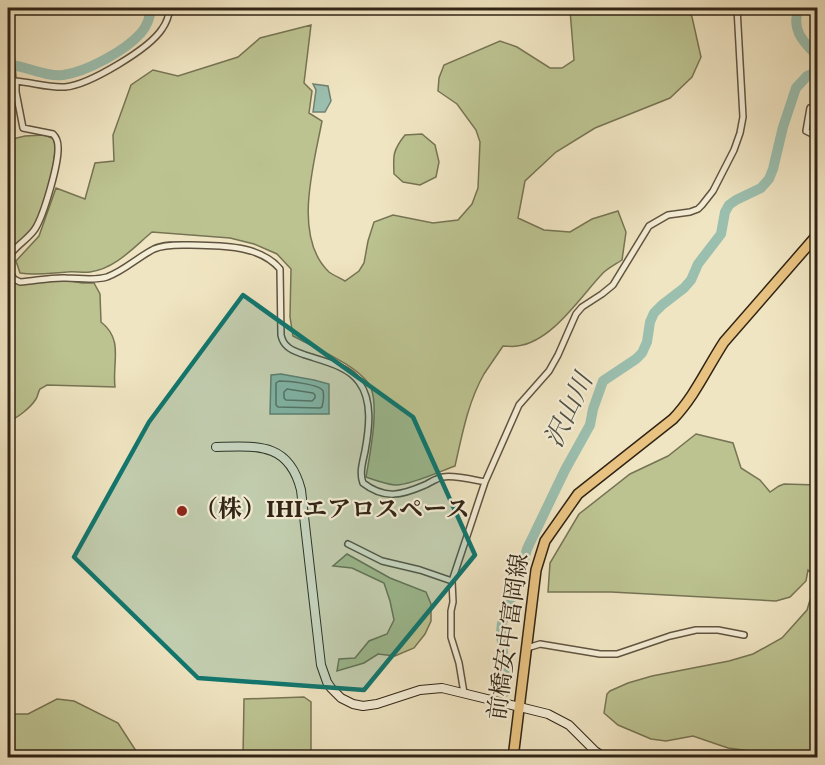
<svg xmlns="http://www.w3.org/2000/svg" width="825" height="765" font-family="Vollkorn,'Noto Serif JP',serif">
<rect width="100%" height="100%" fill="#f0e5c2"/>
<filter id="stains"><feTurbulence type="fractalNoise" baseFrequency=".00333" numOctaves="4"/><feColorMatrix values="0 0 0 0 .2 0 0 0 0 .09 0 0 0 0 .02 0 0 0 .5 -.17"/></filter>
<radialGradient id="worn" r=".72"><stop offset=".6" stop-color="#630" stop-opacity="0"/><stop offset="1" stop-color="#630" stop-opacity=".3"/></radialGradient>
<!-- green -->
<path fill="#bcc391" stroke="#767454" stroke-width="1.5" d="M 571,8 L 688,8 L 692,17 L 701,57 L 692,77 L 670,98 L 595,128 L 556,152 L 525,181 L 518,218 L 544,230 L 570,232 L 592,219 L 618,211 L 626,232 L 622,260 C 616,264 608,268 603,273 C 580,297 552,342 517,346 C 513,347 507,346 503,346 C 497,355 490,365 484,374 C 468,402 462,435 455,466 C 441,471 409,486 395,485 C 385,484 375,480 366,477 C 370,454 379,409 371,388 C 362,367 313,347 293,336 L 290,317 L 291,269 L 277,254 L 254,244 L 230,238 L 152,232 C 134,247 115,269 90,272 C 83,273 74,271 67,272 C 51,273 36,276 20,273 L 16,261 L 39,236 L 56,188 L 85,199 L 95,163 L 114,161 L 113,135 L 131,85 L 153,70 L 178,76 L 238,57 L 260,38 L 311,25 L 304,83 L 312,91 L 309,113 L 322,121 C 314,164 292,237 329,272 C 333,275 340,278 345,281 L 359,271 L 364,263 L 368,241 L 374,222 L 393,215 L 433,223 L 458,220 L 472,204 L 478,188 L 480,142 L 476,130 L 457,104 L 438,91 L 439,78 L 444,65 L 500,41 L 517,47 L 550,68 L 562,68 L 574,60 L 570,10 Z
M 422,134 L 435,145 L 439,162 L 436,177 L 420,185 L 403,182 L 394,174 C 393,155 393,150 405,135 Z
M 45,135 L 54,139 C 59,158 42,214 31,230 C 24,238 15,246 8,253 L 8,140 L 25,136 Z
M 8,274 L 12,281 L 21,284 L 65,280 L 82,283 L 94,283 L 100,294 L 101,322 C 124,340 112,362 115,387 L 47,385 L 40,389 C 38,392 38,396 36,399 C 31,407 17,419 8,421 Z
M 696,434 L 733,443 L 741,468 L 760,480 L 770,492 L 779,486 L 784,484 L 817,485 L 817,757 L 761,757 L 750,751 L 728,748 L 693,736 L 666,741 L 651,739 L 618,725 L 604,713 L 607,694 L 610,691 L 628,683 L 652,676 L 729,661 L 753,654 L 782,638 L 807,610 L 814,587 L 812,573 L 808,570 L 806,581 L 790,597 L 776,601 L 611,592 L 548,592 L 550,563 L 579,514 L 630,474 L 668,456 Z
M 347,554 L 390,578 L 426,592 L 431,604 L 431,621 L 425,634 L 414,648 L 395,656 L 378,654 L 364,663 L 337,671 L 339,659 L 355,658 L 369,641 L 387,634 L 394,620 L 390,601 L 384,583 L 352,568 L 333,566 Z
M 304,697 L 311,702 L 311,756 L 307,758 L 243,757 L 244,699 Z
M 57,699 L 74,701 L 118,723 L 140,757 L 8,758 L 8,714 L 28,714 Z"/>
<!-- water -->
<path fill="#9bbfaf" stroke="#708172" stroke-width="1.5" d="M 313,84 L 328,86 L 331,101 L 325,112 L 313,112 L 316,90 Z
M 281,374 L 314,380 L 329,384 L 329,414 L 270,414 L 271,375 Z"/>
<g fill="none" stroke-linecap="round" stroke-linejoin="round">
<!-- shore -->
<path stroke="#667262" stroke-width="1.5" d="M 279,381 C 287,381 320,384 323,391 C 324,395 323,403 322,407 L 320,408 L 278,407 L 276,405 L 276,383 Z
M 287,389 L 313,393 L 315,395 L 315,398 L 312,401 L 286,400 L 284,398 L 284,392 Z"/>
<!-- river -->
<path stroke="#9bbfaf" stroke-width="10" d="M 799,8 C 790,30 804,42 818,57
M 8,65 C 26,65 43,77 63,75 C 86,72 125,51 141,33 C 147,26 150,17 151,8
M 505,692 L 504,663 L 501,632 L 502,623 L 519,578 L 527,549 L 565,470 L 590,425 L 593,409 L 603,381 L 636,359 L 642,353 L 647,342 L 650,322 L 654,313 L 662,305 L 684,288 L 691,280 L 698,264 L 721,234 L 725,212 L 729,205 L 736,200 L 761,188 L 769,179 L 773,169 L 783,127 L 796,88 L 807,76 L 818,71"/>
<defs>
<path id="street" d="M 8,20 L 13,81 L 8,95
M 14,81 C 31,82 48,88 65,87 C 89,85 149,49 162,29 C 167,22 169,15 170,8
M 818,112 L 810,108 L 806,131 L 818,137
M 8,261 C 11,248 27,241 35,229 C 44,215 59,163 58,147 C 58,141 57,138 53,134 L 23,128 L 16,92 L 16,81
M 8,269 L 14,279 L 20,282 C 35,281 52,277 66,278 C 80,278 93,281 107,277 C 124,271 138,257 154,249 C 165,244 179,245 190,245 C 220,246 259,244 280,269 L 281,335 C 282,340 284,344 288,347 C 292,351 300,353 305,355 C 323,361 348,366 359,382 C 373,401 369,429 365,451 C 363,461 359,473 363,483 C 385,500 402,495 425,485 C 431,482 437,478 443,477 C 454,475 474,480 485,482
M 348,544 L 382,561 L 420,570 L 452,581
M 527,648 L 540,644 L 600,654 L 617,654 L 670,636 L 696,630 L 718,630 L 744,635
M 464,693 L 459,663 L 451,637 L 451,611 L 453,602 L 452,581 L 485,482 L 519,405 L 549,371 L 558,355 L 576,314 L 582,307 L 602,294 L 613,285 L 649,226 L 668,215 L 690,212 L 698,209 L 702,205 L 713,191 L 734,150 L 740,133 L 743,117 L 737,8
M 8,755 L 33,756 L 37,758"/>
<path id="secondary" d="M 216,447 C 257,446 289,442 301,490 L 321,665 L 327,682 L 331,688 L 341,698 L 353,704 L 363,706 L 377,704 L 420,690 L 442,688 L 548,714 L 569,725 L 595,751 L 606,758"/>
<path id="primary" d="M 513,758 L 536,570 L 545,541 L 578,494 L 673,419 C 695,396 707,368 724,342 L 818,234"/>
</defs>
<!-- street casing -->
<use href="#street" stroke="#605441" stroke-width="8"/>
<!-- secondary casing -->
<use href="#secondary" stroke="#302416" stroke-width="10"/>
<!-- primary casing -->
<use href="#primary" stroke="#302416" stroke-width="12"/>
<!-- street -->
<use href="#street" stroke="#f5eed7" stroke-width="5"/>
<!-- secondary -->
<use href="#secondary" stroke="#f5eed7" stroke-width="8"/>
<!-- primary -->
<use href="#primary" stroke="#e8c281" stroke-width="9"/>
</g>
<!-- marked area -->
<path fill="#0f766e" fill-opacity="0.2" stroke="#0f766e" stroke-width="4.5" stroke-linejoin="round" d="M 243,295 L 413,417 L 475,555 L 364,690 L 198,678 L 74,557 L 149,422 Z"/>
<!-- markers -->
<circle fill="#8f2418" stroke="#f5eed7" stroke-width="2" cx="182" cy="511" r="6"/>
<g text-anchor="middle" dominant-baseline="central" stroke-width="4.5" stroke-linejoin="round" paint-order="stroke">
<!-- poi labels -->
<g font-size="24" font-weight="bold" fill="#302416" stroke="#f5eed7" text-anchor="start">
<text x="194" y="511">（株）IHIエアロスペース</text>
</g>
<!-- street labels -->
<g font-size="24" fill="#302416" stroke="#f5eed7">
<text transform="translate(510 637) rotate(-82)">前橋安中富岡線</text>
</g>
<!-- water labels -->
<g font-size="26" font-style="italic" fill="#505244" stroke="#f5eed7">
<text transform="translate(570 411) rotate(-65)">沢山川</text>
</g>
</g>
<!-- margin -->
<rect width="825" height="765" fill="none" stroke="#f0e5c2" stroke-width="30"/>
<rect x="9" y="9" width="807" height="747" fill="none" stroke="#302416" stroke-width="3"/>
<rect x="15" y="15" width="795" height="735" fill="none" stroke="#302416" stroke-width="1.5"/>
<rect width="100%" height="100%" filter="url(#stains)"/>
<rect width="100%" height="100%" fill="url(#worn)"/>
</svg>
